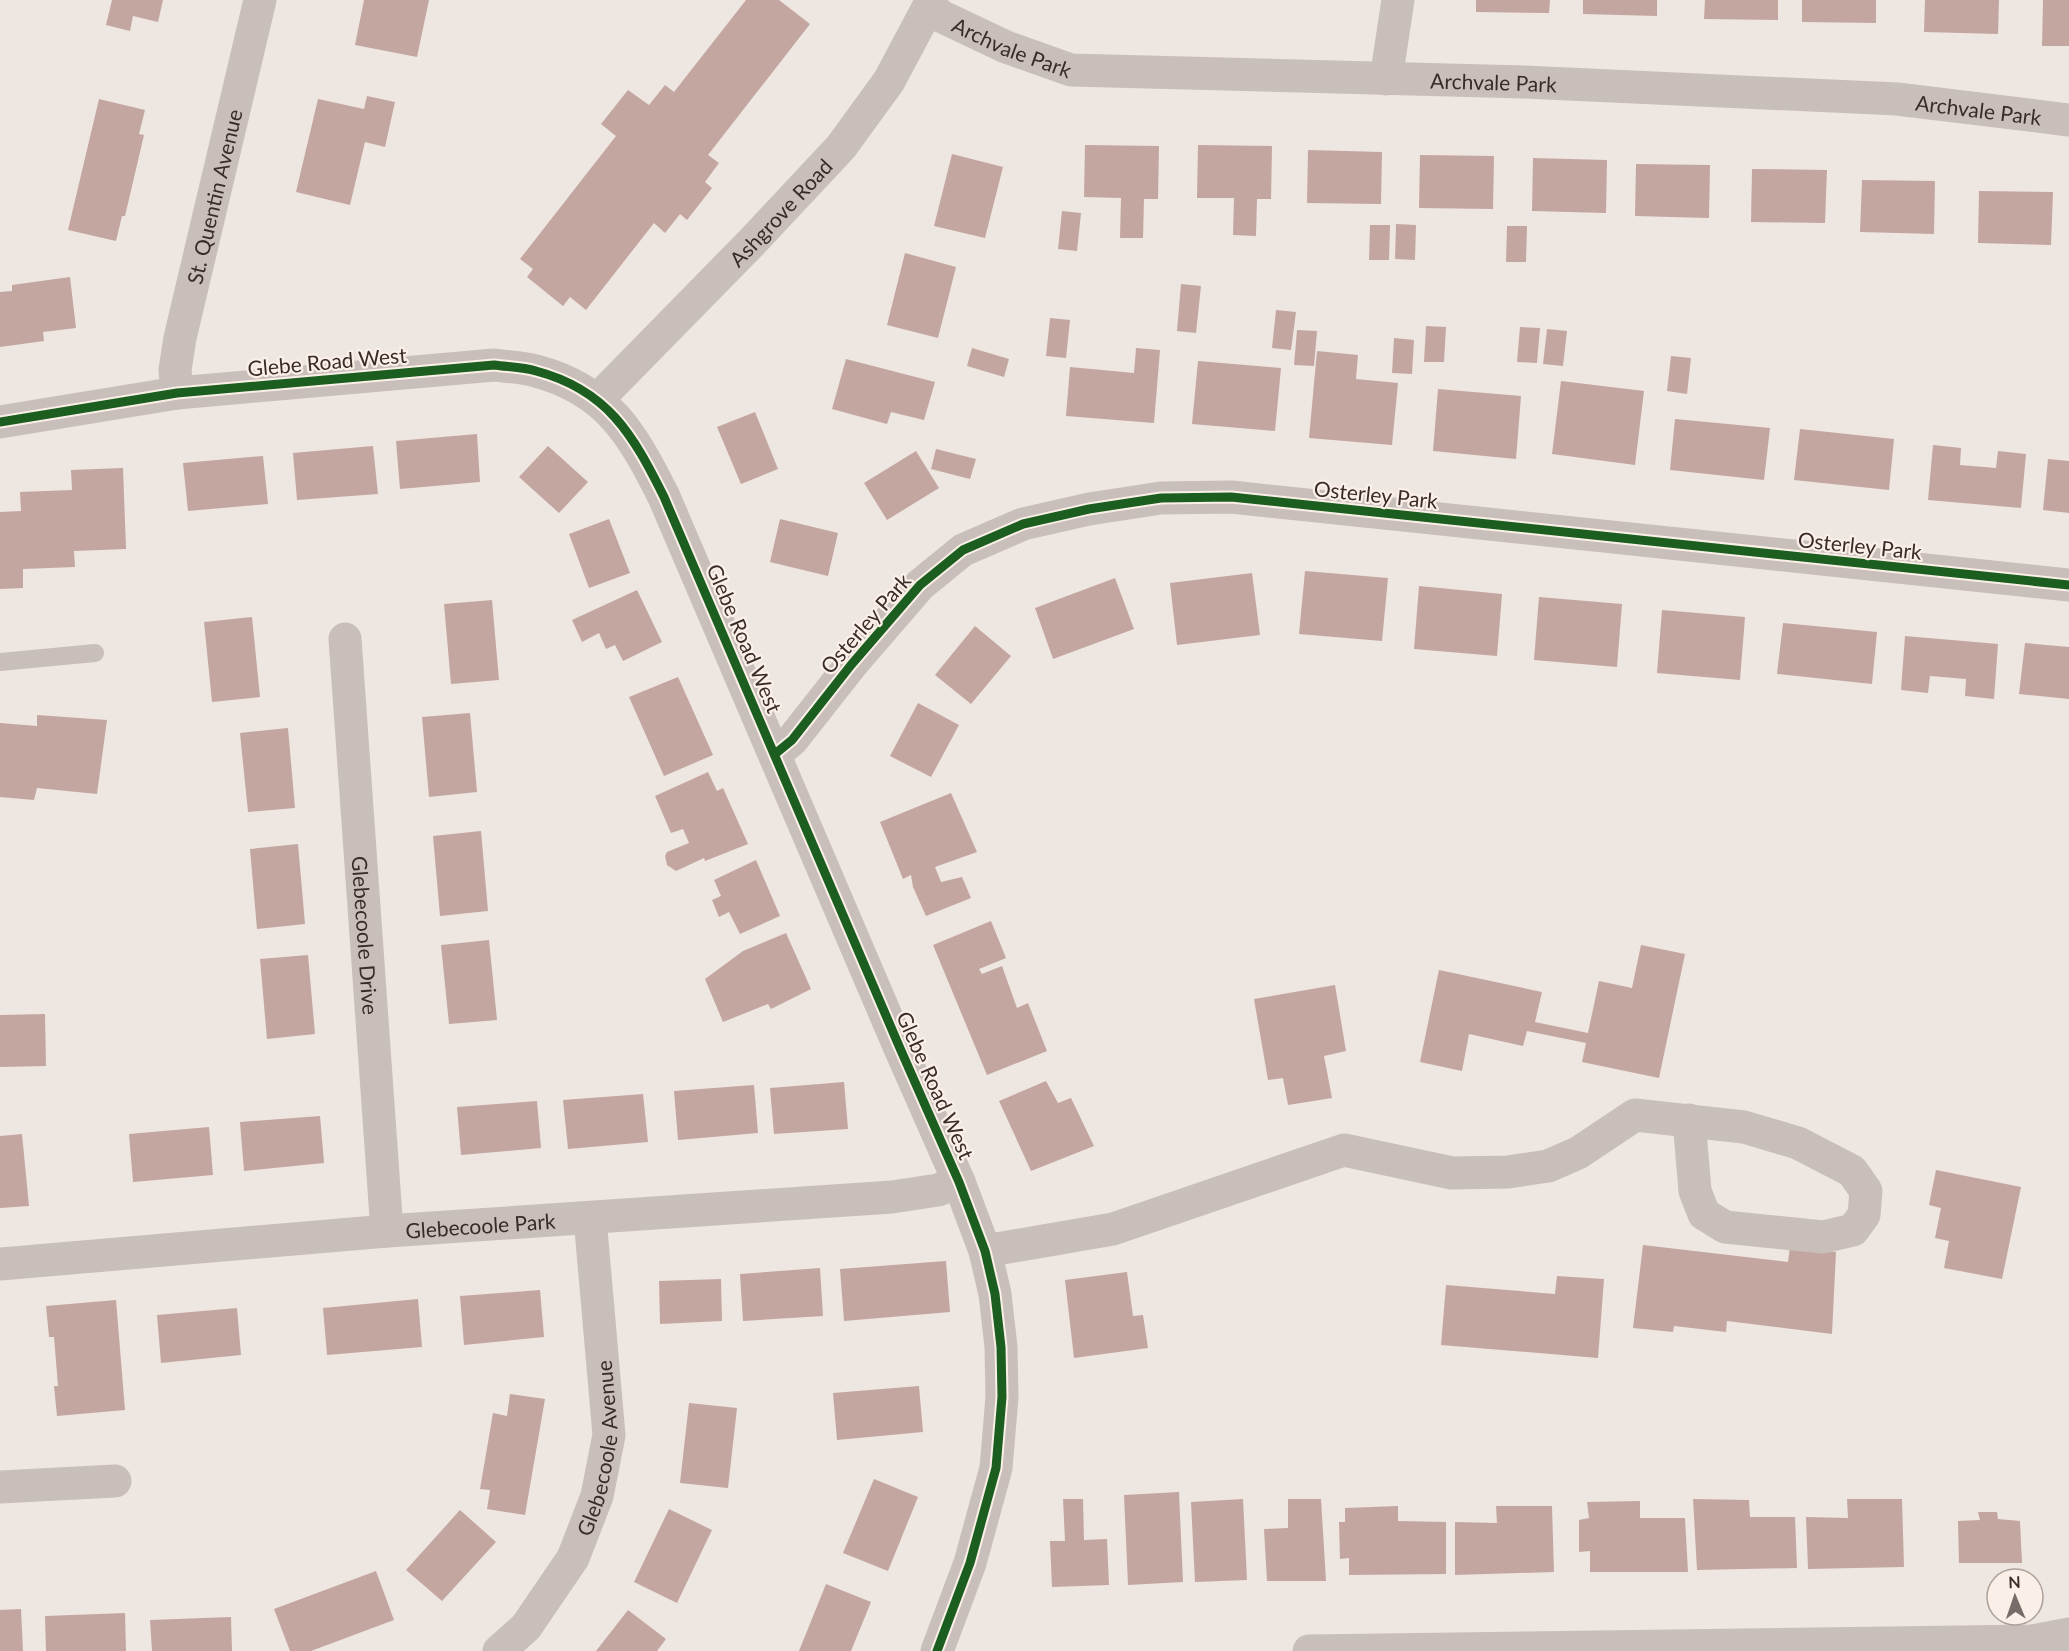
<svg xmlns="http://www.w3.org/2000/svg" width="2069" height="1651" font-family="Lato,sans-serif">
<rect width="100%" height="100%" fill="#eee6e1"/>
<!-- building -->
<path fill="#c4a6a1" d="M 112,0 L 163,0 L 158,22 L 133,16 L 130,31 L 106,25 Z
M 364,0 L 429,0 L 417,57 L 355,45 Z
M 746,0 L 779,0 L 810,24 L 708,155 L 719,163 L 705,182 L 712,188 L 687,220 L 680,214 L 665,233 L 654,223 L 586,310 L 570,297 L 563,306 L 527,277 L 533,269 L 520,259 L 616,136 L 601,124 L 628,90 L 649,105 L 665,85 L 674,92 Z
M 1476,0 L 1550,0 L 1549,13 L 1476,12 Z
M 1583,0 L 1657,0 L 1657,16 L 1583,14 Z
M 1705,0 L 1778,0 L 1778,20 L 1704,19 Z
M 1802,0 L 1876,0 L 1876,23 L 1802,22 Z
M 1925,0 L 1999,0 L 1998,34 L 1924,32 Z
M 2043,0 L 2069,0 L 2069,46 L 2042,46 Z
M 367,96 L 395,102 L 385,147 L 365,142 L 350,205 L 296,192 L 318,99 L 364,109 Z
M 99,99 L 145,110 L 139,134 L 144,135 L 125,216 L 122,216 L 116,241 L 68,230 Z
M 1085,145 L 1159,146 L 1158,199 L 1144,199 L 1143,238 L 1120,238 L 1121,198 L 1084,197 Z
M 1198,145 L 1272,146 L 1271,199 L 1257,199 L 1256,236 L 1233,235 L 1234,198 L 1197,198 Z
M 1308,150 L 1382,152 L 1381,204 L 1307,203 Z
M 952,154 L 1003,167 L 985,238 L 934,226 Z
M 1420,155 L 1494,156 L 1493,209 L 1419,208 Z
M 1533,158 L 1607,160 L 1606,213 L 1532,211 Z
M 1636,164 L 1710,165 L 1709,218 L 1635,216 Z
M 1752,169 L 1827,170 L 1825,223 L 1751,222 Z
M 1862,180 L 1935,181 L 1934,234 L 1860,232 Z
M 1979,191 L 2053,192 L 2051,245 L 1978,243 Z
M 1062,211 L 1081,213 L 1077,251 L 1058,249 Z
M 1396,224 L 1416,225 L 1415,260 L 1395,259 Z
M 1370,225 L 1390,225 L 1389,260 L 1369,260 Z
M 1507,226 L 1527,226 L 1526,262 L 1506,262 Z
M 905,253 L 956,267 L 938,338 L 887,325 Z
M 70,277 L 76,328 L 43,332 L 44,341 L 0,347 L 0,292 L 12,291 L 12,285 Z
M 1181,284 L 1201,286 L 1196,333 L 1177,331 Z
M 1276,310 L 1296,312 L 1291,350 L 1272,348 Z
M 1050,318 L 1070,320 L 1066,358 L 1046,356 Z
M 1426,326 L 1446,327 L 1444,362 L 1424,362 Z
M 1520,327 L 1540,328 L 1537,363 L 1517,362 Z
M 1547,329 L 1567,331 L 1563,366 L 1543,364 Z
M 1297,330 L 1317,331 L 1314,366 L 1294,365 Z
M 1394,338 L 1414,340 L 1412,374 L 1392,373 Z
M 972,348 L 1009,359 L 1004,377 L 967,366 Z
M 1136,348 L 1160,350 L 1154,423 L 1066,416 L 1070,367 L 1134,373 Z
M 1317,351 L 1358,355 L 1356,379 L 1398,383 L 1392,445 L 1309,438 Z
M 1671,356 L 1691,358 L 1687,394 L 1667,391 Z
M 846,359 L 935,382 L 924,420 L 891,412 L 887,424 L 832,409 Z
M 1198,361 L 1281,368 L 1275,431 L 1192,424 Z
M 1561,381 L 1644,391 L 1635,465 L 1552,454 Z
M 1438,389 L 1521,396 L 1516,459 L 1433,451 Z
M 755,412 L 778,469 L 741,484 L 717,427 Z
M 1675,419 L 1770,428 L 1764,480 L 1670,470 Z
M 1800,429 L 1894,439 L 1889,490 L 1794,480 Z
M 477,434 L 480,482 L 400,489 L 396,441 Z
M 1933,445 L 1961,448 L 1960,465 L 1996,468 L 1998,451 L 2026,454 L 2021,508 L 1928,500 Z
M 373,446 L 378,494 L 297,500 L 293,453 Z
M 548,446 L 588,482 L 559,513 L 519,477 Z
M 936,449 L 976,459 L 970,479 L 931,469 Z
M 916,451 L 939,488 L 887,520 L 864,483 Z
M 263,456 L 268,504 L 188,511 L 183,463 Z
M 2048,459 L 2069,461 L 2069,513 L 2043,510 Z
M 123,468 L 126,549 L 74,551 L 75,567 L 23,569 L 23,588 L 0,589 L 0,512 L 21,511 L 20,492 L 72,490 L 71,470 Z
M 609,519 L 630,573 L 589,588 L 569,534 Z
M 780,519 L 838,533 L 828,576 L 770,562 Z
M 1305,571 L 1388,578 L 1382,641 L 1299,634 Z
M 1252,573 L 1260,635 L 1177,645 L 1170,583 Z
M 1115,578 L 1134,629 L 1053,659 L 1035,608 Z
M 1419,586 L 1502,594 L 1497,656 L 1414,649 Z
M 637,590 L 662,642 L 623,661 L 615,645 L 606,649 L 599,633 L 582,642 L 572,620 Z
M 1539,597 L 1622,604 L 1617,667 L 1534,660 Z
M 492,600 L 499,680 L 451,684 L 444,604 Z
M 1662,610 L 1745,617 L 1740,680 L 1657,673 Z
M 252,617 L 260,697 L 212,702 L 204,622 Z
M 1783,623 L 1877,632 L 1872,684 L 1777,674 Z
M 975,626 L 1011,656 L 971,704 L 935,675 Z
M 1905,636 L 1998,644 L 1994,699 L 1965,696 L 1966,679 L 1930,676 L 1928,693 L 1901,690 Z
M 2025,643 L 2069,647 L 2069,699 L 2019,694 Z
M 678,677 L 713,755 L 664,776 L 629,697 Z
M 918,703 L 959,725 L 931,777 L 890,756 Z
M 470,713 L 477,792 L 429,797 L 422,717 Z
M 37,715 L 107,720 L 97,794 L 37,788 L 34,800 L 0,797 L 0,723 L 37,726 Z
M 288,728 L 295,808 L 248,812 L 240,733 Z
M 708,772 L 717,791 L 723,788 L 748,844 L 705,861 L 704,858 L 676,871 L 667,865 L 665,856 L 667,852 L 689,843 L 683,829 L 671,833 L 655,796 Z
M 951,793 L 977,852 L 935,867 L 941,882 L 962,877 L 971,898 L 926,916 L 913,887 L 911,875 L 903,879 L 880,822 Z
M 481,831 L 488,911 L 440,916 L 433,836 Z
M 298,844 L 305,924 L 257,929 L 250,849 Z
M 756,860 L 780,916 L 740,934 L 729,912 L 719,917 L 712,900 L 721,896 L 714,880 Z
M 991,921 L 1006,958 L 979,969 L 982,974 L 1002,966 L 1017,1008 L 1028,1003 L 1047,1051 L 987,1075 L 933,945 Z
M 786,933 L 811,989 L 771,1009 L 768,1004 L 723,1022 L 705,979 L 743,951 Z
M 489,940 L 497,1020 L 449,1024 L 441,945 Z
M 1641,945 L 1685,954 L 1659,1078 L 1582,1062 L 1586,1043 L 1527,1031 L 1523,1046 L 1469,1034 L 1462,1071 L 1420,1062 L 1439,970 L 1542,992 L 1535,1022 L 1588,1033 L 1599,981 L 1632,988 Z
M 308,955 L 315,1034 L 267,1039 L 260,959 Z
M 1335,985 L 1346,1051 L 1324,1056 L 1332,1098 L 1288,1105 L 1283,1078 L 1268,1080 L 1254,999 Z
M 45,1014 L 46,1066 L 0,1067 L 0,1015 Z
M 1046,1081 L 1058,1103 L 1071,1098 L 1094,1146 L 1031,1171 L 999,1101 Z
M 844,1082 L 848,1129 L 774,1134 L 770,1088 Z
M 754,1085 L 758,1133 L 678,1140 L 674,1091 Z
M 643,1094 L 648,1142 L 568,1149 L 563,1100 Z
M 537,1101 L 541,1148 L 461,1155 L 457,1107 Z
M 320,1116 L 324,1163 L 244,1171 L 240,1122 Z
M 209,1127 L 213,1175 L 133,1182 L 129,1134 Z
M 22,1134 L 29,1206 L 0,1208 L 0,1136 Z
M 1936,1170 L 2021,1187 L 2002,1279 L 1944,1268 L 1949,1241 L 1935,1238 L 1941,1208 L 1929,1205 Z
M 1643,1245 L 1788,1262 L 1790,1246 L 1836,1252 L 1832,1334 L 1727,1321 L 1726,1332 L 1674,1326 L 1673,1332 L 1633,1328 Z
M 946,1261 L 950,1312 L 844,1321 L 840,1269 Z
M 820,1268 L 823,1316 L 743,1321 L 740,1274 Z
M 1127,1272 L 1133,1316 L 1143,1315 L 1148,1348 L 1074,1358 L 1065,1280 Z
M 1557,1276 L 1604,1279 L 1598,1358 L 1441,1345 L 1446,1285 L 1555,1294 Z
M 721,1279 L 722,1321 L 660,1324 L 659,1281 Z
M 540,1290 L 544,1337 L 464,1345 L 460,1296 Z
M 418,1299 L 422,1347 L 327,1355 L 323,1308 Z
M 116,1300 L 125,1410 L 57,1416 L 54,1386 L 58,1386 L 54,1337 L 49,1337 L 46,1306 Z
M 237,1308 L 241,1355 L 161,1363 L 157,1315 Z
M 919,1386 L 923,1432 L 837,1440 L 833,1393 Z
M 510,1394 L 545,1399 L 525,1515 L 487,1509 L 490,1490 L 480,1489 L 493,1413 L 507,1416 Z
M 689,1403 L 737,1408 L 728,1488 L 680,1483 Z
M 874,1479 L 918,1497 L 888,1571 L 843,1553 Z
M 1179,1492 L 1183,1582 L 1128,1585 L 1124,1495 Z
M 1063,1499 L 1083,1499 L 1084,1540 L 1107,1539 L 1109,1585 L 1052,1587 L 1050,1541 L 1065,1541 Z
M 1243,1499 L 1247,1580 L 1195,1582 L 1191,1502 Z
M 1288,1499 L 1321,1499 L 1326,1581 L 1267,1581 L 1264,1529 L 1288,1528 Z
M 1693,1499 L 1749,1500 L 1750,1517 L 1795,1517 L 1797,1568 L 1697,1570 Z
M 1847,1499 L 1902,1499 L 1904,1567 L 1808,1569 L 1806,1517 L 1848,1518 Z
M 1640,1501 L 1640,1518 L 1685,1518 L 1688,1572 L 1590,1572 L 1590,1551 L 1579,1552 L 1579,1520 L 1589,1518 L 1587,1502 Z
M 1398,1506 L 1398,1521 L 1446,1522 L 1446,1574 L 1349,1575 L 1349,1558 L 1340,1559 L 1339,1522 L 1345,1522 L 1345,1508 Z
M 1496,1506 L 1552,1506 L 1554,1572 L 1455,1575 L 1455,1522 L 1497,1523 Z
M 669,1509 L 712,1530 L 677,1603 L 634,1582 Z
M 460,1510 L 496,1542 L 442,1601 L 406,1570 Z
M 1978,1512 L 1997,1512 L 1998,1519 L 2020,1521 L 2022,1563 L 1959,1563 L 1958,1521 L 1980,1520 Z
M 376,1571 L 394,1620 L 311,1651 L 290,1651 L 274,1609 Z
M 826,1584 L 871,1602 L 851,1651 L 799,1651 Z
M 21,1609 L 23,1651 L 0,1651 L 0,1610 Z
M 628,1610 L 666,1639 L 657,1651 L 596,1651 Z
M 125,1613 L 126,1651 L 46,1651 L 45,1616 Z
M 231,1617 L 232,1651 L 152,1651 L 150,1620 Z"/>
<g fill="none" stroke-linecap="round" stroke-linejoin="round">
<!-- lane -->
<path stroke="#c8bfba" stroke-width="18" d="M 0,662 L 95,653"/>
<!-- street -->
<g stroke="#c8bfba" stroke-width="33">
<path id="s1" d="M 928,10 L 1006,47 L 1071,70 L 1524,82 L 1897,99 L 2069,120"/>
<path d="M 1386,79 L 1398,0"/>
<path id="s2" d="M 177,393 L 175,370 L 180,338 L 260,0"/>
<path id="s3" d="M 598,399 L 752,242 L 841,147 L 889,81 L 932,0"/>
<path d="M 0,422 L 177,393 L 494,365 C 508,367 523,367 536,371 C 608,390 633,435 664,497 L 899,1046 L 959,1182 L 985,1251 L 995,1294 L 1001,1347 L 1002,1397 L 996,1468 L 970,1563 L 937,1651"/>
<path id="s4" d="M 345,639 L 387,1231"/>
<path d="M 775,754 L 792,740 L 851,665 L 920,585 L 963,550 L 1023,524 L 1089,509 L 1161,498 L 1231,497 L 2069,585"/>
<path d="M 985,1251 L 1113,1229 L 1344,1150 L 1452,1173 L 1508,1172 L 1548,1166 L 1578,1153 L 1635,1115 L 1744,1127 L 1798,1143 L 1852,1171 L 1866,1191 L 1864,1215 L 1853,1230 L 1823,1237 L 1725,1227 L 1704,1214 L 1695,1191 L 1689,1120"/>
<path id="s5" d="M 0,1264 L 387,1231 L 892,1197 L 938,1190 L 959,1182"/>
<path d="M 0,1487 L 115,1481"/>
<path id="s6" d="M 499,1651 L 526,1627 L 573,1558 L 597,1496 L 609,1435 L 590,1218"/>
<path d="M 1309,1651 L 2032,1641 L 2069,1634"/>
</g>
<defs>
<path id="cycleway" d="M 0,422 L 177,393 L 494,365 C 508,367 523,367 536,371 C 608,390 633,435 664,497 L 899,1046 L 959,1182 L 985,1251 L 995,1294 L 1001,1347 L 1002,1397 L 996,1468 L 970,1563 L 937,1651
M 775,754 L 792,740 L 851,665 L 920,585 L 963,550 L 1023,524 L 1089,509 L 1161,498 L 1231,497 L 2069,585"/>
</defs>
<!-- cycleway casing -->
<use href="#cycleway" stroke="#fbf0e8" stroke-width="13"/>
<!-- cycleway -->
<use href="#cycleway" stroke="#1b5e20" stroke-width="9"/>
</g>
<g text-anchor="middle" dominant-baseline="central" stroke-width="4.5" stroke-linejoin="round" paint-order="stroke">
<!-- street labels -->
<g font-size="21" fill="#392b27" stroke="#fbf0e8">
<text stroke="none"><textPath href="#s1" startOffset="92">Archvale Park</textPath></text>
<text stroke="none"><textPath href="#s1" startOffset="578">Archvale Park</textPath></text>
<text stroke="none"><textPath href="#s1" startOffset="1064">Archvale Park</textPath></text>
<text stroke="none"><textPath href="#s2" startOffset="201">St. Quentin Avenue</textPath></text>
<text stroke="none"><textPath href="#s3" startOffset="261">Ashgrove Road</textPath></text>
<text transform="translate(327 361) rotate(-5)">Glebe Road West</text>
<text transform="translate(1376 494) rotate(6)">Osterley Park</text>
<text transform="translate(1860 545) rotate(6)">Osterley Park</text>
<text transform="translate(865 623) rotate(-49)">Osterley Park</text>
<text transform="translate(745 638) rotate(67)">Glebe Road West</text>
<text stroke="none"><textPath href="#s4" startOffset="297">Glebecoole Drive</textPath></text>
<text transform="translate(936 1085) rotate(66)">Glebe Road West</text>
<text stroke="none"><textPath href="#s5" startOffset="482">Glebecoole Park</textPath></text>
<text stroke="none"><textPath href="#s6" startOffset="234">Glebecoole Avenue</textPath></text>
</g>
</g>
<!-- north arrow -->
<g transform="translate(2015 1597) rotate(358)"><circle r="28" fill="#fbf0e8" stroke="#ada19b" stroke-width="1.5"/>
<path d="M0-4.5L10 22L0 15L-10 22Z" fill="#786c68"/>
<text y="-9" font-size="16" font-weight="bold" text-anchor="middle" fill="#392b27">N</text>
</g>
</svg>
